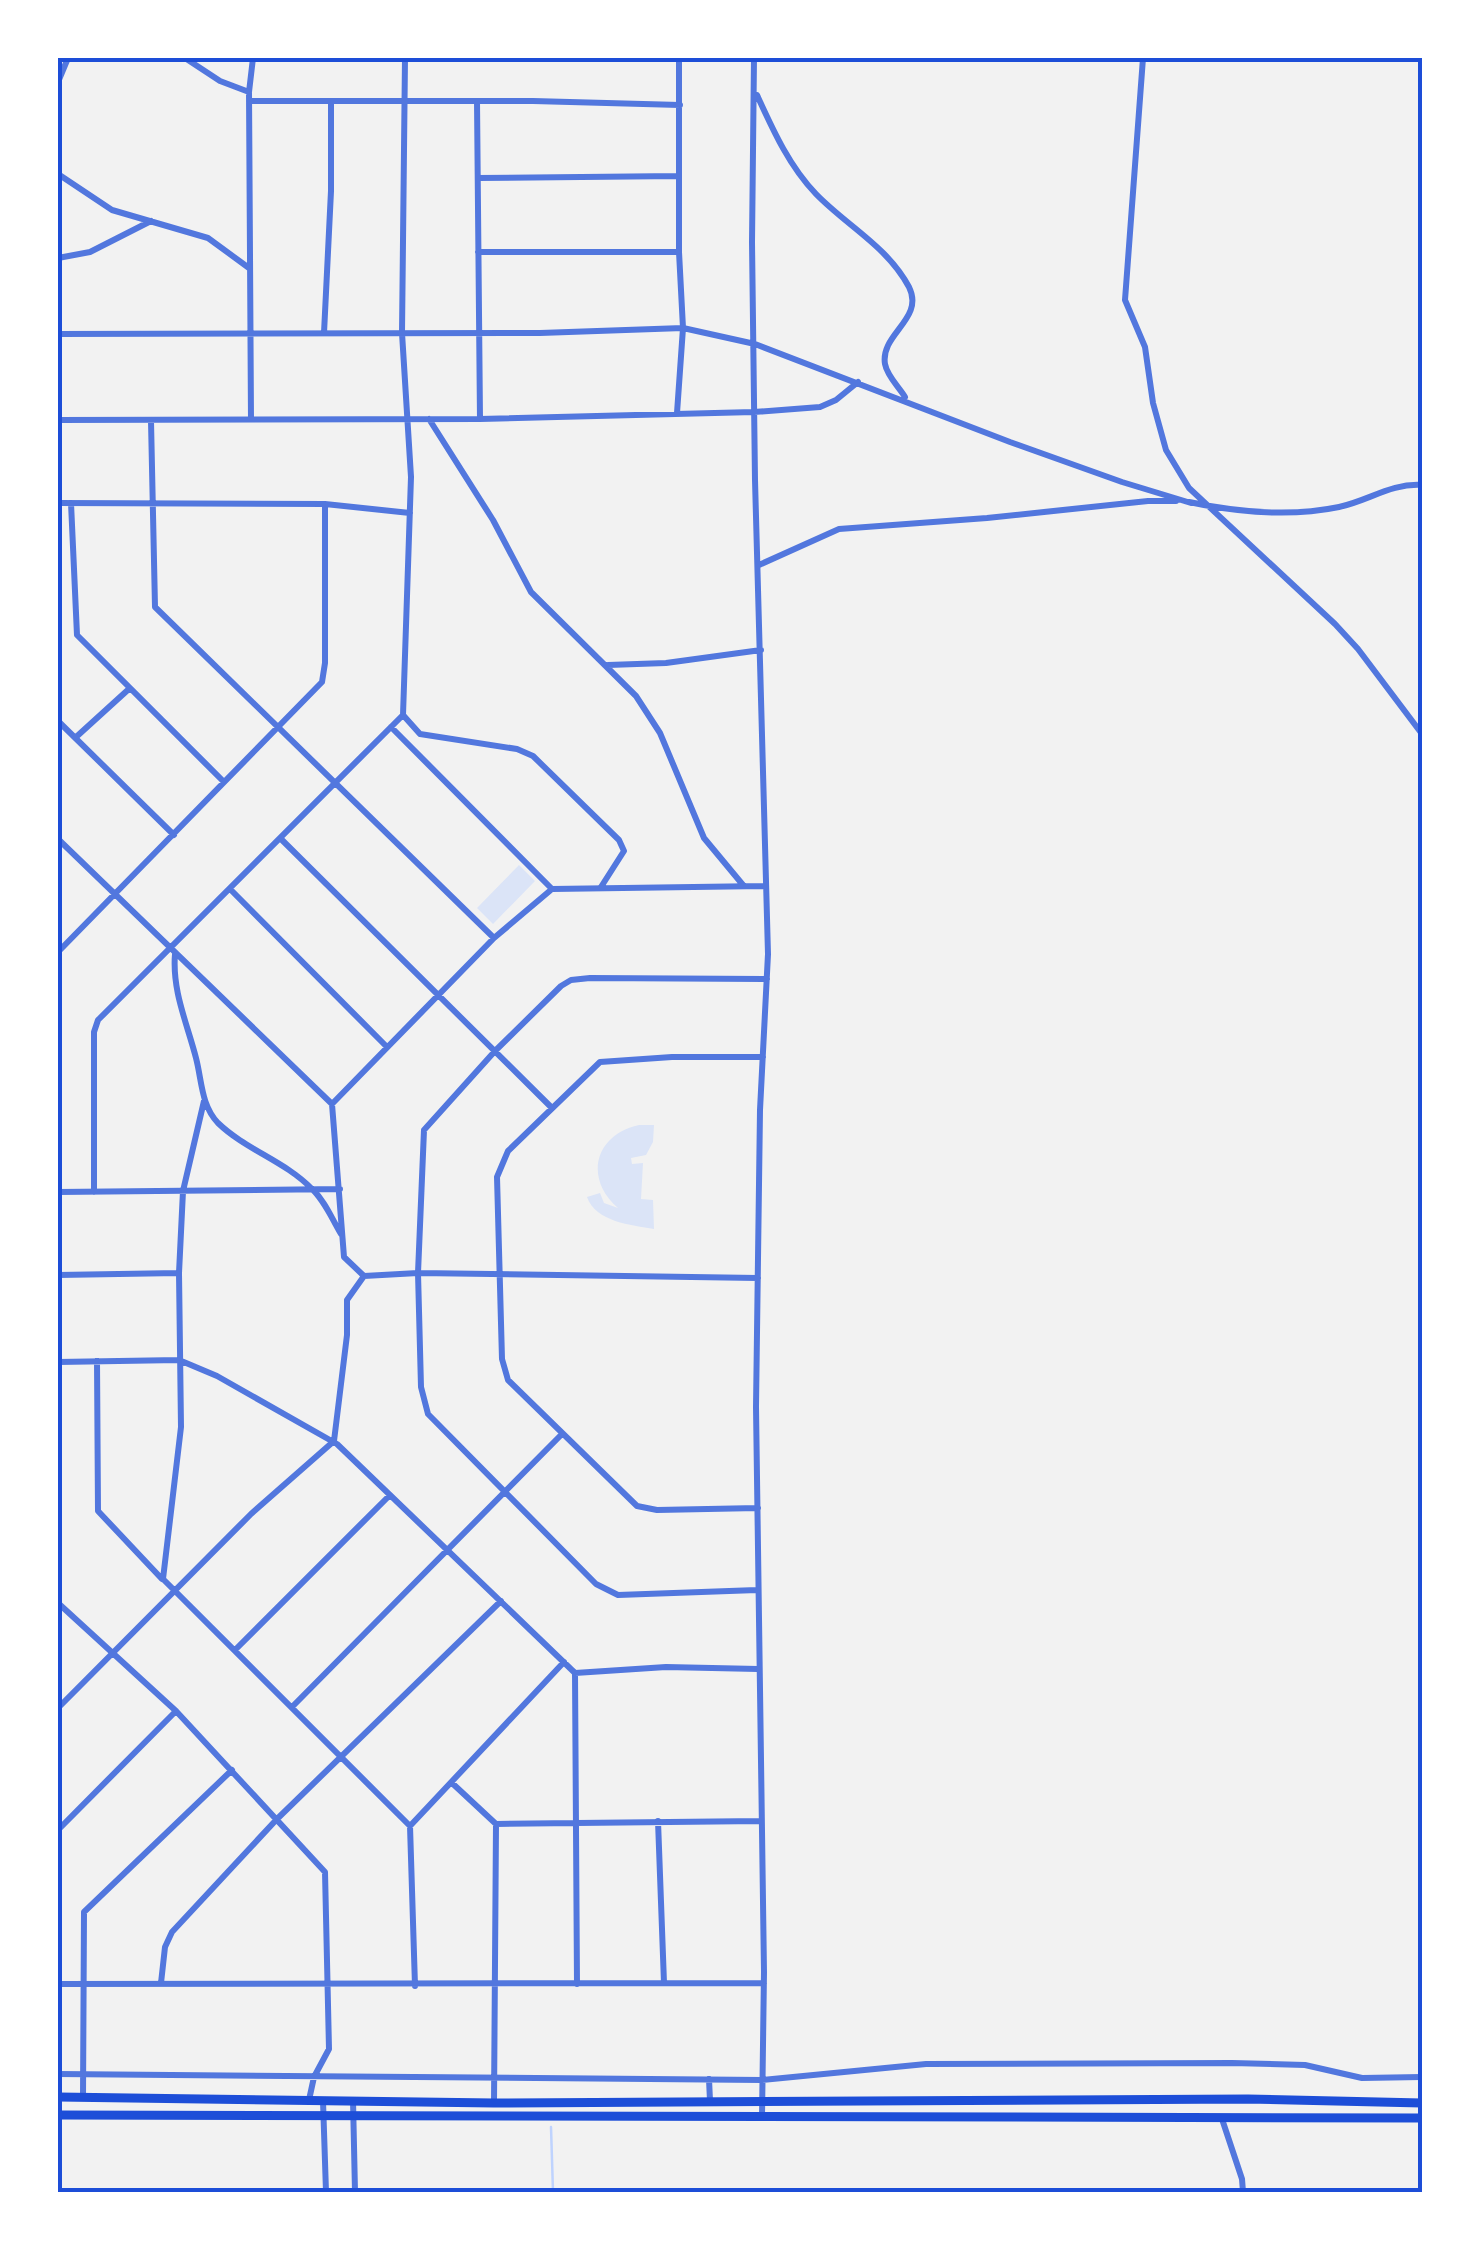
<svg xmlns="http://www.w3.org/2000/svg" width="1480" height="2250" font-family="'Roboto Condensed',sans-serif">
<rect width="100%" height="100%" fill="#f2f2f2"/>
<!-- green -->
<path fill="#dbe4f7" d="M 519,865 L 535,881 L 493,924 L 477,908 Z
M 639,1125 L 654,1125 L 653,1142 L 646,1155 L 631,1158 L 632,1164 L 643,1163 L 641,1199 L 653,1200 L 654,1229 C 631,1225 596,1222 587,1197 L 600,1193 L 604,1203 L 618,1208 C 584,1179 594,1135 639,1125 Z"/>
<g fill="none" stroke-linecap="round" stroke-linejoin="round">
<!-- stream -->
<path stroke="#bfd3fe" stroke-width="2.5" d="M 551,2127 L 553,2192"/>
<!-- minor -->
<path stroke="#5277de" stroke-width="6" d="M 185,58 L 220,81 L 249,92
M 405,58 L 402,333 L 411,477 L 403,715 L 420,734 L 517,749 L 533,756 L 619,840 L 624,851 L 601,887
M 754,58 L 752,242 L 755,480 L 768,954 L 760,1110 L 756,1407 L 764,1972 L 762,2117
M 1143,58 L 1125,300 L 1145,347 L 1153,403 L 1166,450 L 1189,488 L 1335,624 L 1358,649 L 1422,734
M 58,82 L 68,58
M 757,95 C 773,130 789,166 816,194 C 847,226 887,246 909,287 C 925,319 880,334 885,364 C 887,376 899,387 905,397
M 249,101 L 533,101 L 680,105
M 477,101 L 480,419
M 58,174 L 112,210 L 208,238 L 249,268
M 478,178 L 679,176
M 478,252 L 679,252
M 58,258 L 90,252 L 151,221
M 324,333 L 331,191 L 331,101
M 58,334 L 540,333 L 683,328 L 755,344 L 1010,442 L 1122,482 L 1191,503
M 677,413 L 683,328 L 679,252 L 679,58
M 251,419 L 249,92 L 253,58
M 429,419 L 493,520 L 531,592 L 636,696 L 660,733 L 704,838 L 743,885
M 58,420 L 480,419 L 754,412 L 820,407 L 836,400 L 858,382
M 151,421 L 155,607 L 494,938
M 1189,502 C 1236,512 1291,517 1339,507 C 1368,501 1391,483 1422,485
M 58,503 L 325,504 L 410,513
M 71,503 L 77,635 L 224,782
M 759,565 L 839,529 L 987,518 L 1148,501 L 1176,501
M 608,665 L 666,663 L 761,650
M 58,721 L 174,835
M 391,727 L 552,889
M 75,738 L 130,688
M 58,839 L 332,1104
M 281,839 L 551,1107
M 230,889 L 386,1046
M 58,952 L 322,682 L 325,663 L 325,504
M 175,954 C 172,991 187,1023 196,1058 C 202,1081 201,1105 218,1123 C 246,1150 285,1161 312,1189 C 325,1201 332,1219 341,1234
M 204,1101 L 183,1191 L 179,1273 L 181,1427 L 163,1579 L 410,1826 L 415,1986
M 58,1192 L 340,1189
M 94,1192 L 94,1032 L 98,1020 L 403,715
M 58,1275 L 179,1273
M 364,1276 L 344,1257 L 332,1104 L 494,938 L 552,889 L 765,886
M 97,1361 L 98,1511 L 162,1579
M 58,1362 L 179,1360 L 217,1376 L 337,1444 L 575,1673 L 577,1984
M 758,1508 L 657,1510 L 637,1506 L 508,1380 L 502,1359 L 497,1177 L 508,1151 L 600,1062 L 672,1057 L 763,1057
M 757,1590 L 618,1595 L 596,1584 L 428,1414 L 421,1387 L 418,1273 L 424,1130 L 495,1051 L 561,986 L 571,980 L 590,978 L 767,979
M 58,1603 L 176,1711 L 325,1872 L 329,2049 L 314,2077 L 309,2100
M 235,1650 L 390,1495
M 575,1673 L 666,1667 L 758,1669
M 292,1707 L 561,1435
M 58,1708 L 251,1514 L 334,1441 L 347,1335 L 347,1300 L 364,1276 L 418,1273 L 758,1278
M 452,1783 L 496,1824 L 761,1821
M 658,1821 L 664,1983
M 410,1826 L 564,1662
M 58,1830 L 176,1711
M 161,1983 L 165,1947 L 172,1932 L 277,1819 L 501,1601
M 58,1984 L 764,1983
M 58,2074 L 762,2080 L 926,2064 L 1232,2063 L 1305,2065 L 1362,2078 L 1422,2077
M 709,2079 L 710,2101
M 83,2098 L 84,1912 L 232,1770
M 353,2100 L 355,2192
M 323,2101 L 326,2192
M 494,2103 L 496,1824
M 1222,2119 L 1242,2179 L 1243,2192"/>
<!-- primary -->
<path stroke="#1d4ed8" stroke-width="9" d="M 58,2097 L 494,2103 L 1248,2099 L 1422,2103
M 58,2115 L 1422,2118"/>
</g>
<!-- border -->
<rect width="1480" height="2250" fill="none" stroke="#ffffff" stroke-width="120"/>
<rect x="60" y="60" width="1360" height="2130" fill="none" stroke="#1d4ed8" stroke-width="4"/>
</svg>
